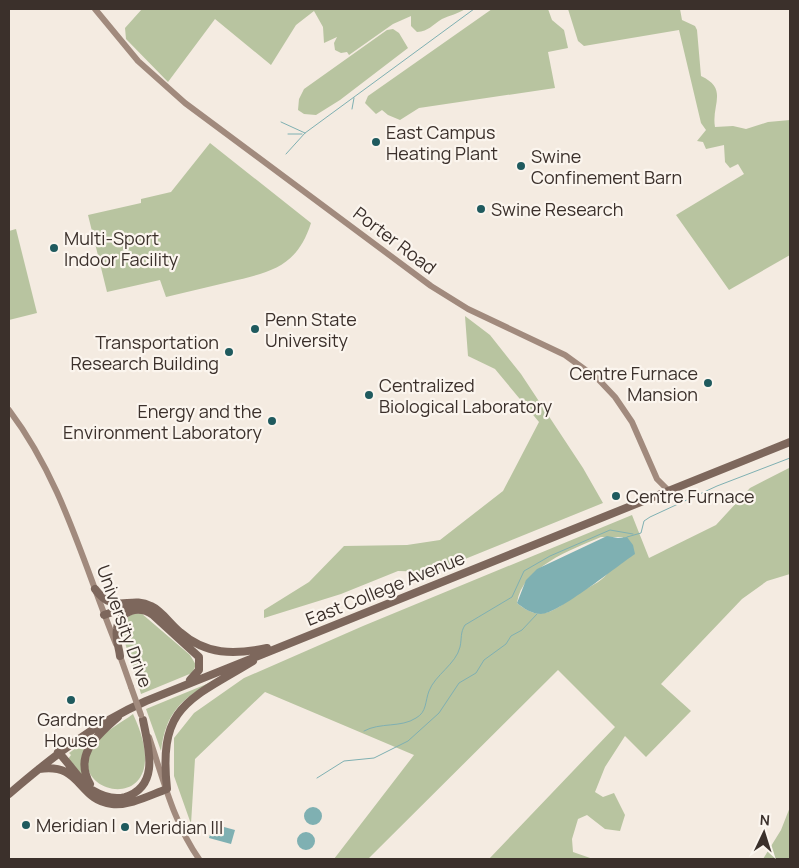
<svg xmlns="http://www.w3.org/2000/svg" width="799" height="868" font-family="Manrope,sans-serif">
<rect width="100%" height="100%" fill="#f4ebe1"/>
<!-- green -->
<path fill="#b8c4a0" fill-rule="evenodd" d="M 142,9 L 465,9 C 458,14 450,15 442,19 C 432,25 429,31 417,32 L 411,26 L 411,16 L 393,24 L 349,55 L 347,52 L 341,53 L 335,50 L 334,43 L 337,37 L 324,43 L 323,27 L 314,11 L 296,25 L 271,65 L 215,19 L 168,82 L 126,39 L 125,28 Z
M 492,9 L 548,9 L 552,20 L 564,30 L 568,48 L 548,52 L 555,88 L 419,108 L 400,120 L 388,115 L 382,110 L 376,114 L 365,103 L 368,96 Z
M 568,9 L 680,9 L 682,20 L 695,26 L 697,30 L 701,76 C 729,89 711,105 715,127 L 733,126 L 746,129 L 768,122 L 790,120 L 790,255 L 729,290 L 676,215 L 744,174 L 738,164 L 730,168 L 725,162 L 724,145 L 706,149 L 703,142 L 697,141 L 706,130 L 701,123 L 679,30 L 584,46 L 578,41 Z
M 393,29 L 399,33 L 408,48 L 340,100 L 316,115 L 304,114 L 298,110 L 299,99 L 304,89 L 387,30 Z
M 210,143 L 311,223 C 297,267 271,272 229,282 C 208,287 187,292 166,297 L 160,280 L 107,292 L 88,215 L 141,203 L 141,199 L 171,192 Z
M 16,229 L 37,313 L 9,320 L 9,231 Z
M 465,316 L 490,335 L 521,374 L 583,468 L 603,503 L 433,572 L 398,571 L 341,594 L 264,618 L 264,610 L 309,582 L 344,546 L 407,545 L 440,540 L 503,491 L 539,422 L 495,369 L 468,356 Z
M 789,468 L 790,574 L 767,581 L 742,599 L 661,684 L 691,711 L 646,757 L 625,736 L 605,767 L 595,792 L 603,797 L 614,793 L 625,815 L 620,831 L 605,829 L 587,815 L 578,819 L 572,839 L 573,852 L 593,859 L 489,859 L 615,727 L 558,670 L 368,859 L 334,859 L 414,755 L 265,692 L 195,759 L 191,824 L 174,776 L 174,738 L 194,713 L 244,678 L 363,626 L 632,515 L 649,558 L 716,525 L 750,488 ZM 601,537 L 623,537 C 618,548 615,564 608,573 C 600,583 588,587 579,593 C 556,608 543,625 517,603 C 522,567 571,550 601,537 Z
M 141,613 L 190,655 L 196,665 L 192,673 L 141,694 C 138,683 135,673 132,663 C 126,646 111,614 141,613 Z
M 214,681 C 181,699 166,712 161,751 L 146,709 Z
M 133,714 C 183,821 59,797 94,745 C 103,732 121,723 133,714 Z
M 100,731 L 91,740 L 83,776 L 68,759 L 71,755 L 69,753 Z
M 790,807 L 790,859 L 763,859 L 781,830 Z"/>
<!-- water -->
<path fill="#7fb0b2" d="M 607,536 L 618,538 L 627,537 L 633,545 L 635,554 C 617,566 558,614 541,614 C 532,614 523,608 517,603 L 526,580 L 537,569 Z
M304 816a9 9 0 1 1 18 0a9 9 0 1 1-18 0Z
M 213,824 L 235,830 L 231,844 L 209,838 Z
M297 841a9 9 0 1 1 18 0a9 9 0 1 1-18 0Z"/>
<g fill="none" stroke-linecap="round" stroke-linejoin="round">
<!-- stream -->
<path stroke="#7fb0b2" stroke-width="1" d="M 352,109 L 354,98
M 281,122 L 305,133
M 288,134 L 302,134
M 286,154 L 305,133 L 474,9
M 627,537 L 641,533 L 644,521 L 650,517 L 717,486 L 790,458
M 364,731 C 380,722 401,728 416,718 C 427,712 425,701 429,691 C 435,675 456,664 460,647 C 462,638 460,633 465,625 L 512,597 L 524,571 L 550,556 L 610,530 L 633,534
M 317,778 L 344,761 L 374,758 L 408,741 L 439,713 L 459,683 L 476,673 L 484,660 L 506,644 L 511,636 L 522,630 L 537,614"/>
<!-- secondary -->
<path stroke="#a18a7d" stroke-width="6" d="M 95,9 L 138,61 L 185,103 L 431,286 L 468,309 L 565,355 L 598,379 L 615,397 L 632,422 L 657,479 L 669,491
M 9,410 C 62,480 83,563 116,644
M 119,653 L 131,687
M 149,737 C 163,778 174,824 199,859"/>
<!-- primary -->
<path stroke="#7d675c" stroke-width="8" d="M 95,589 C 115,616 129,595 151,606 C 162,611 170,624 180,632 C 206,655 234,655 267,648
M 104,615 L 130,606
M 120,656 C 119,647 115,638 117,629 C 119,610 139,605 153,615 L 199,657 L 199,670 L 190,680
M 58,752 C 70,764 79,780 92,790 C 102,796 114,800 125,797 C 161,786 148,746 143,720
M 39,769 C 82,762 77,800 112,804 C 130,806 150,795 167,789 C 158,705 189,700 253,661
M 90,784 C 73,754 98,735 118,717
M 9,794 C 52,757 94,724 146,701 L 790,442"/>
<!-- secondary-bridge -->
<path stroke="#a18a7d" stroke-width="6" d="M 131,687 L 141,715"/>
</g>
<!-- markers -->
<g fill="#1f5a5e" stroke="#fbf5ee" stroke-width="2">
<circle cx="376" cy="142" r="5"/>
<circle cx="521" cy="166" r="5"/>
<circle cx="481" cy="209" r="5"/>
<circle cx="54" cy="248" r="5"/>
<circle cx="255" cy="329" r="5"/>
<circle cx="229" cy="352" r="5"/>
<circle cx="708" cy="383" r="5"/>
<circle cx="369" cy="395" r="5"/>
<circle cx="272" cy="421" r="5"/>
<circle cx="616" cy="496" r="5"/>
<circle cx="71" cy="700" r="5"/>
<circle cx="26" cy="825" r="5"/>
<circle cx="125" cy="827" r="5"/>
</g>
<g text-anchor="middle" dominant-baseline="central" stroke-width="4.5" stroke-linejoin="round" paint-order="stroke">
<!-- poi labels -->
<g font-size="18" fill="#3b302b" stroke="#fbf5ee" text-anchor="start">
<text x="386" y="132">East Campus<tspan x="386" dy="21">Heating Plant</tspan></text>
<text x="531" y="156">Swine<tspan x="531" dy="21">Confinement Barn</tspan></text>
<text x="491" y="209">Swine Research</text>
<text x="64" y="238">Multi-Sport<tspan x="64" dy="21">Indoor Facility</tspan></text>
<text x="265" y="319">Penn State<tspan x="265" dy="21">University</tspan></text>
<text x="219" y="342" text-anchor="end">Transportation<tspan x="219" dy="21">Research Building</tspan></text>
<text x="698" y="373" text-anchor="end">Centre Furnace<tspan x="698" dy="21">Mansion</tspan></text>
<text x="379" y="385">Centralized<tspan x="379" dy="21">Biological Laboratory</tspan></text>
<text x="262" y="411" text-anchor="end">Energy and the<tspan x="262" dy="21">Environment Laboratory</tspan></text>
<text x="626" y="496">Centre Furnace</text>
<text x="71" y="719" text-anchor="middle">Gardner<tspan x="71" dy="21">House</tspan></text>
<text x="36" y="825">Meridian I</text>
<text x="135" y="827">Meridian III</text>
</g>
<!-- street labels -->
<g font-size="18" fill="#3b302b" stroke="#fbf5ee">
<text transform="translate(395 240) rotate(37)">Porter Road</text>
<text transform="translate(385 588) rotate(-22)">East College Avenue</text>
<text transform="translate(125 626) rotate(70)">University Drive</text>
</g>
</g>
<!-- border -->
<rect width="799" height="868" fill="none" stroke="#3b302b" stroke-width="20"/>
<!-- north arrow -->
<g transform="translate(764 833) rotate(4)" stroke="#fbf5ee" stroke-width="4" paint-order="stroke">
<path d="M0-4L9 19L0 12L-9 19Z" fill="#3b302b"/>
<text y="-8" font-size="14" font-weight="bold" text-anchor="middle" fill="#3b302b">N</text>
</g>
</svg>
